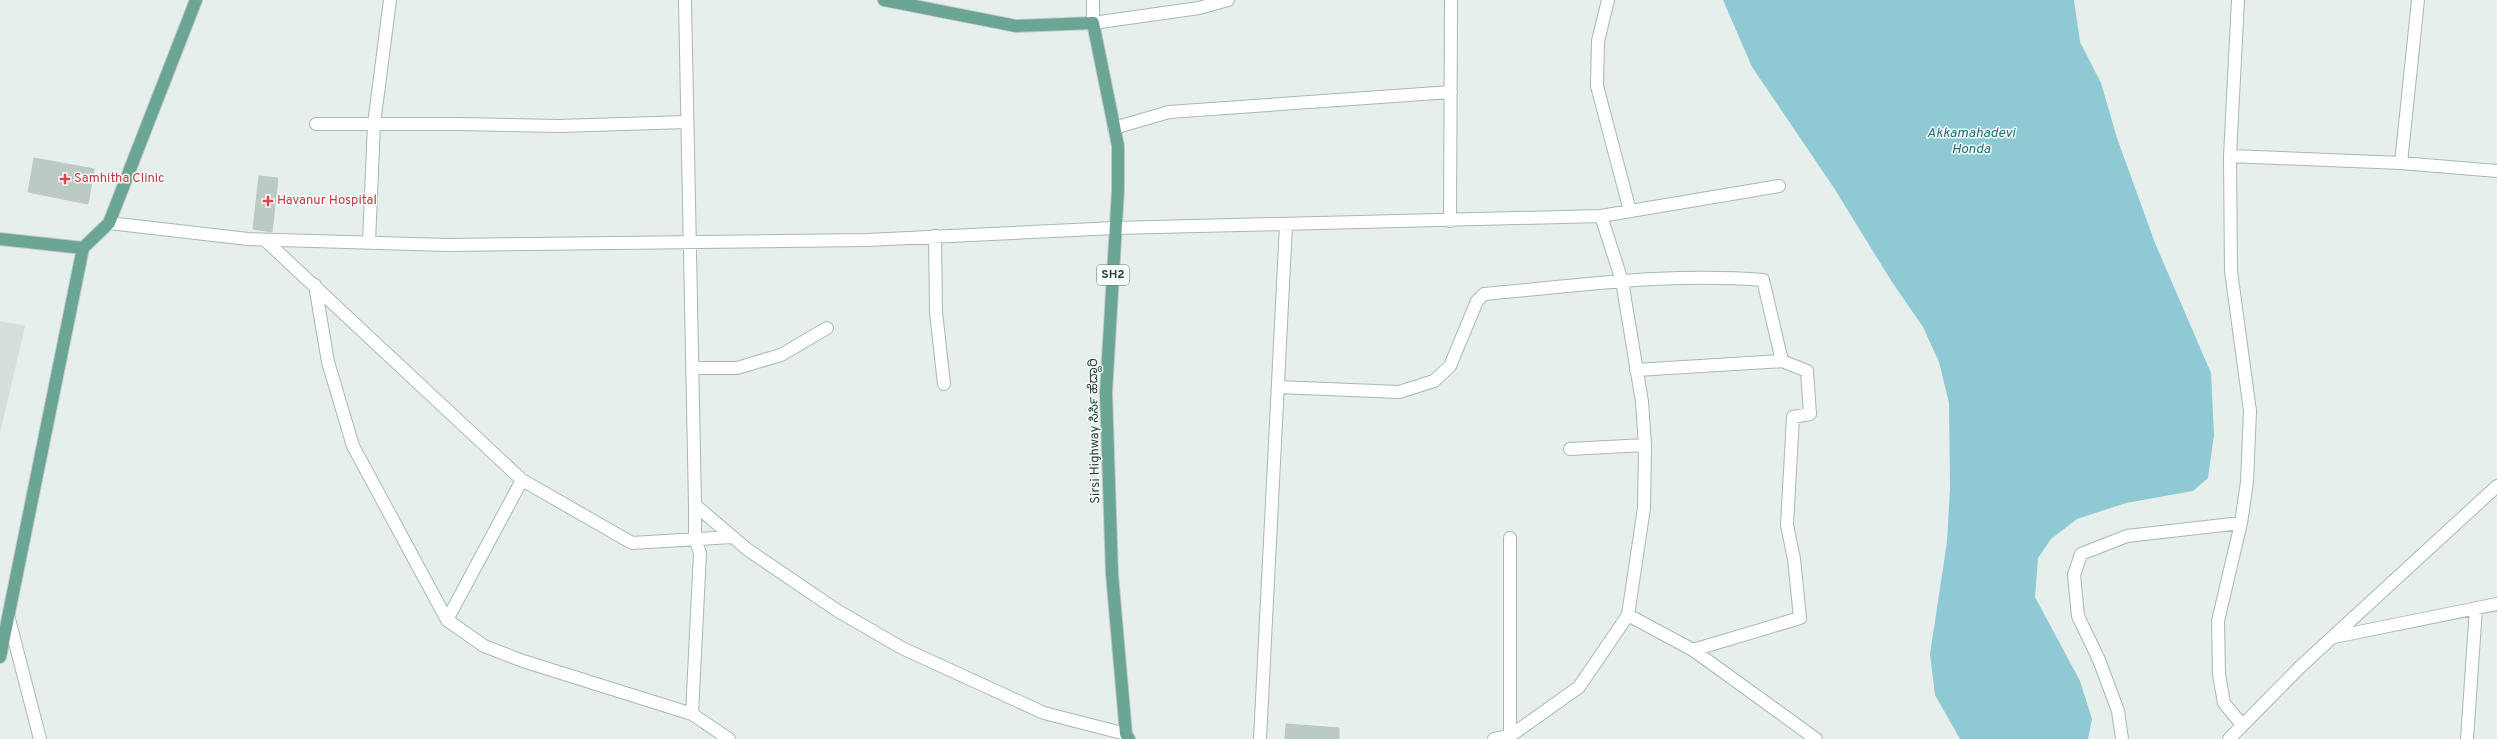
<svg xmlns="http://www.w3.org/2000/svg" width="2497" height="739" font-family="Overpass,'Noto Sans Kannada',sans-serif">
<rect width="100%" height="100%" fill="#e6efeb"/>
<!-- built -->
<path fill="#d4dfda" d="M 0,321 L 25,326 L 0,433 Z"/>
<!-- water -->
<path fill="#8ec9d4" d="M 1723,0 L 2074,0 L 2080,42 L 2101,83 L 2117,138 L 2155,243 L 2211,373 L 2214,435 L 2208,478 L 2193,491 L 2126,503 L 2077,519 L 2051,539 L 2038,558 L 2035,597 L 2080,681 L 2092,719 L 2088,739 L 1960,739 L 1935,695 L 1930,654 L 1947,542 L 1950,488 L 1949,403 L 1939,362 L 1923,327 L 1892,282 L 1834,188 L 1752,67 Z"/>
<!-- building -->
<path fill="#bbcac4" stroke="#b8c9c2" d="M 34,158 L 94,169 L 88,204 L 28,192 Z
M 259,176 L 278,178 L 272,232 L 253,229 Z
M 1286,724 L 1339,728 L 1339,739 L 1285,739 Z"/>
<g fill="none" stroke-linecap="round" stroke-linejoin="round">
<defs>
<path id="minor" d="M 685,0 L 695,505 L 748,550 L 838,611 L 902,648 L 1044,713 L 1126,734
M 1093,0 L 1093,23 L 1199,8 L 1228,0
M 1608,0 L 1598,41 L 1597,86 L 1630,211
M 316,124 L 456,124 L 559,126 L 687,122
M 1114,128 L 1169,112 L 1451,92
M 2230,156 L 2401,163 L 2497,171
M 2401,163 L 2418,0
M 1601,216 L 1779,186
M 1450,221 L 1451,0
M 109,223 L 248,239 L 447,245 L 867,240 L 1115,228 L 1601,216 L 1622,281 L 1642,402 L 1645,445 L 1644,508 L 1628,615 L 1693,650 L 1816,739
M 935,236 L 936,312 L 944,384
M 265,240 L 522,480 L 632,543 L 732,537
M 369,242 L 374,124 L 390,0
M 315,285 L 328,362 L 353,446 L 447,620 L 484,646 L 523,661 L 692,714
M 692,368 L 737,368 L 781,355 L 827,328
M 1636,370 L 1782,361 L 1807,371 L 1810,414 L 1793,417 L 1787,525 L 1794,559 L 1800,618 L 1693,650
M 1278,387 L 1399,392 L 1434,381 L 1450,366 L 1477,301 L 1484,294 C 1577,286 1670,272 1763,280 L 1782,361
M 1570,449 L 1645,445
M 695,505 L 695,539 L 700,553 L 692,714 L 729,739
M 2241,523 L 2218,621 L 2219,674 L 2224,703 L 2242,725
M 1510,538 L 1510,736
M 9,619 L 40,739
M 447,620 L 522,480
M 2334,637 L 2497,604
M 1260,739 L 1286,225
M 1494,739 L 1510,736 L 1579,687 L 1628,615
M 2122,739 L 2118,711 L 2099,660 L 2078,616 L 2074,575 L 2081,554 L 2127,536 L 2241,523 L 2247,482 L 2250,411 L 2231,271 L 2230,156 L 2238,0
M 2229,739 L 2300,667 L 2497,486
M 2467,739 L 2476,608"/>
<path id="major" d="M 884,0 L 1016,26 L 1093,23 L 1118,146 L 1118,190 L 1106,393 L 1112,574 L 1126,734 L 1129,739
M 0,239 L 83,248 L 109,223 L 196,0
M 0,657 L 83,248"/>
</defs>
<!-- minor casing -->
<use href="#minor" stroke="#a8b8b2" stroke-width="14"/>
<!-- major casing -->
<use href="#major" stroke="#c2cac8" stroke-width="14"/>
<!-- minor -->
<use href="#minor" stroke="#fff" stroke-width="12"/>
<!-- major -->
<use href="#major" stroke="#6aa596" stroke-width="12"/>
</g>
<!-- markers -->
<g fill="#e0444e" stroke="#f7fbf9" stroke-width="1.5">
<path d="M63 173h4v4h4v4h-4v4h-4v-4h-4v-4h4z"/>
<path d="M266 195h4v4h4v4h-4v4h-4v-4h-4v-4h4z"/>
</g>
<g text-anchor="middle" dominant-baseline="central" stroke-width="3" stroke-linejoin="round" paint-order="stroke">
<!-- shield labels -->
<rect fill="#f7fbf9" stroke="#637a73" stroke-width="1" x="1097" y="265" width="32" height="20" rx="3"/>
<g font-size="12" font-weight="bold" fill="#24423a">
<text x="1113" y="275">SH2</text>
</g>
<!-- health labels -->
<g font-size="13" fill="#be3a42" stroke="#f7fbf9" text-anchor="start">
<text x="74" y="179">Samhitha Clinic</text>
<text x="277" y="201">Havanur Hospital</text>
</g>
<!-- street labels -->
<g font-size="13" fill="#24423a" stroke="#f7fbf9">
<text transform="translate(1095 431) rotate(-91)">Sirsi Highway ಸಿರ್ಸಿ ಹೆದ್ದಾರಿ</text>
</g>
<!-- water labels -->
<g font-size="14" font-style="italic" fill="#1c6f80" stroke="#f7fbf9">
<text x="1971" y="133">Akkamahadevi<tspan x="1971" dy="16">Honda</tspan></text>
</g>
</g>
</svg>
